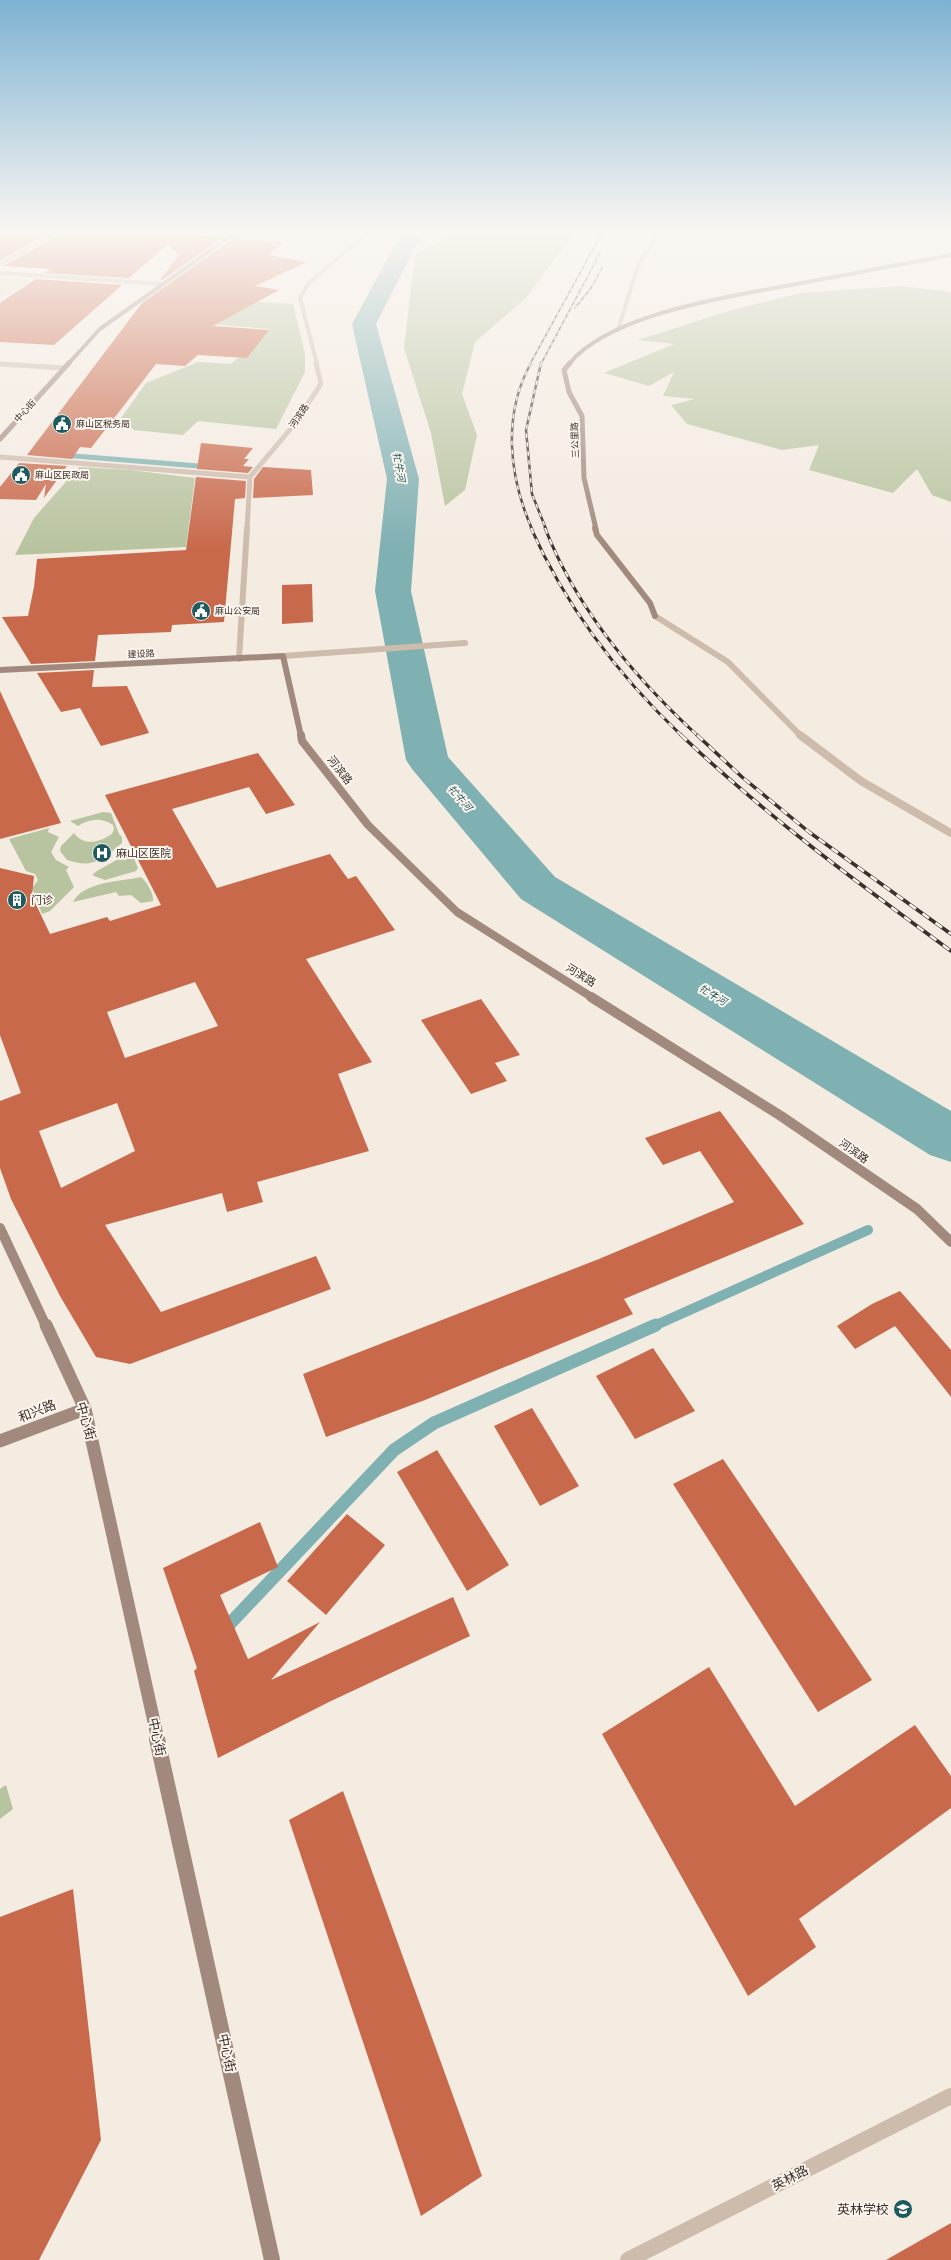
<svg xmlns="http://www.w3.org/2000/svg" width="951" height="2260" font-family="'Asap Condensed','Noto Sans SC',sans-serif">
<rect width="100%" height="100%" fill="#f4ebe1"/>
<!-- green -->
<path fill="#b8c4a0" d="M 454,233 L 574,233 L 526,298 L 475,342 L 462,394 L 477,435 L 465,490 L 445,506 L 431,433 L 404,348 L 415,255 Z
M 901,286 L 951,292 L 951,502 L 932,495 L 917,469 L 893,493 L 809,470 L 819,445 L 782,450 L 687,424 L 671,405 L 695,399 L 663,396 L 674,372 L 649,386 L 604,373 L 674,344 L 638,340 L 729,311 L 801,293 Z
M 243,301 L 293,304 L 305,354 L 305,372 L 276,429 L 198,421 L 183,435 L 134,430 L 121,418 L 146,383 L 198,362 L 231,364 L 270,329 L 210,324 Z
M 79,467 L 130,470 L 195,478 L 186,547 L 15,555 L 34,518 Z
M 103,812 L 111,813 L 119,834 L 122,837 L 122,843 C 102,859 95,869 67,860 L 60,851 L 61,846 L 74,833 C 84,847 100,842 112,834 L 114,829 L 113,825 C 101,817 89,819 78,826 L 70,821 Z
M 49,828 L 48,832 L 59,837 L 51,852 L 56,860 L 69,867 L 66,870 L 74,887 L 50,911 L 42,914 L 32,888 L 38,880 L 35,874 L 26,871 L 9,839 Z
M 129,853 L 133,856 L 138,868 L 136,871 L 105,880 L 94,876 L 93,874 L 97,871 Z
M 141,877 C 147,882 154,894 153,901 L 141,903 L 131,895 L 119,896 L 116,892 L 73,902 C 84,881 120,882 141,877 Z
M 6,1785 L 13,1809 L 0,1819 L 0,1789 Z"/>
<!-- plaza -->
<path fill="#ecdcc8" d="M 0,278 L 31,280 L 9,294 L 0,297 Z"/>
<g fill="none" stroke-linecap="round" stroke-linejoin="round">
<!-- stream-far2 -->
<path stroke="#7fb0b2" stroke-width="5" d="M 62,455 L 211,467"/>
<!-- stream-far1 -->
<path stroke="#7fb0b2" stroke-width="10" d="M 654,1326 L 868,1230"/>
<!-- stream -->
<path stroke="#7fb0b2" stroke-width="13" d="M 223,1631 L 394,1450 L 434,1423 L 656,1325"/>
<!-- river -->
<path fill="#7fb0b2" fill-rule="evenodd" d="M 406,233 L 427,233 L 415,247 L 376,324 L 419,479 L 411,591 L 448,757 L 555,877 L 951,1111 L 951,1162 L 930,1155 L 521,899 L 412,769 L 406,760 L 375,591 L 387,479 L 352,324 L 395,245 Z"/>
</g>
<!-- building -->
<path fill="#c8694b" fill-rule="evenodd" d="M 0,233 L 49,233 L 0,260 Z
M 59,233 L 180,233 L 179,234 L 223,238 L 162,280 L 160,280 L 179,255 L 168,244 L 129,278 L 45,273 L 51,269 L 3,266 L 58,236 Z
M 234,238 L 285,242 L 268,255 L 307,262 L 255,286 L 279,290 L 213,326 L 269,330 L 247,358 L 198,355 L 185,366 L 156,364 L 91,448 L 80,447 L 72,459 L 27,455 L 142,303 Z
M 36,279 L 122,285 L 54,345 L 0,342 L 0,303 Z
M 201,443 L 253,448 L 244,459 L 249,459 L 243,466 L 253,467 L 248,473 L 197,469 Z
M 19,463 L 67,466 L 44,498 L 46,484 L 36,500 L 0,499 L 0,487 Z
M 263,467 L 311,470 L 313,495 L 253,498 L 254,479 Z
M 196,477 L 246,481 L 245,498 L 235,499 L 224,622 L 172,625 L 171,632 L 98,635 L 95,661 L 31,664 L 2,617 L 28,616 L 34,587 L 37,559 L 186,550 Z
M 312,584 L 313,622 L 282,624 L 282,585 Z
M 94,670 L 92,687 L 127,686 L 149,733 L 101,746 L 80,708 L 61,712 L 37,673 Z
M 0,691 L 61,823 L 0,839 Z
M 258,753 L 295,805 L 266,814 L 249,787 L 172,809 L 217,888 L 330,854 L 348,879 L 356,876 L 395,930 L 306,959 L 372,1062 L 338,1074 L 369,1151 L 257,1182 L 263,1202 L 227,1212 L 222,1193 L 105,1225 L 161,1312 L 316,1256 L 331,1289 L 130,1364 L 96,1357 L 60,1296 L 11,1199 L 0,1168 L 0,1101 L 21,1093 L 0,1035 L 0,868 L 34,876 L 32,896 L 50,934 L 107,917 L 110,921 L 161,905 L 105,795 ZM 195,982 L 218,1026 L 125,1058 L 107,1012 ZM 117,1103 L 135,1151 L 61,1188 L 39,1131 Z
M 481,999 L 520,1055 L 495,1063 L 507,1081 L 471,1094 L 421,1020 Z
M 720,1111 L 804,1224 L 624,1299 L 633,1314 L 425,1400 L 326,1437 L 303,1374 L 599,1259 L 734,1202 L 700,1151 L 663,1165 L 645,1138 Z
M 900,1291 L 951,1350 L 951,1397 L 895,1326 L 855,1349 L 837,1326 L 872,1304 Z
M 653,1348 L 695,1411 L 635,1439 L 596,1376 Z
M 532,1408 L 579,1486 L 540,1506 L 494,1426 Z
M 437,1450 L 509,1565 L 467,1591 L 397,1472 Z
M 723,1459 L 872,1680 L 818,1712 L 673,1484 Z
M 347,1514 L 385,1545 L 326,1615 L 287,1581 Z
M 260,1522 L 278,1567 L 220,1595 L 248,1659 L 320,1622 L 271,1680 L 453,1597 L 470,1636 L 331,1701 L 218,1758 L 194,1671 L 197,1668 L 163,1568 Z
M 709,1667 L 795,1806 L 915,1725 L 951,1776 L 951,1808 L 799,1919 L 816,1947 L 748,1996 L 602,1734 Z
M 343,1791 L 482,2176 L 421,2216 L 289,1820 Z
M 73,1889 L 101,2140 L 39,2260 L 0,2260 L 0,1917 Z
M 951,2223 L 951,2260 L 886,2260 Z"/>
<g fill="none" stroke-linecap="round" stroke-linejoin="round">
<!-- street-far4 -->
<path stroke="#cdbbac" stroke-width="4" d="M 0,264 L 56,233
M 0,273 L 163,284
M 618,330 L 638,266 L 657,233
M 0,364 L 4,364
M 317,364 L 300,298 L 308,284 L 367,233"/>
<!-- street-far3 -->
<path stroke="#cdbbac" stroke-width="5" d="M 0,364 L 64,368
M 0,457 L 250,477 L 247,529
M 250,477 L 293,426 L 321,384 L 316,363"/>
<!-- street-far2 -->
<path stroke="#cdbbac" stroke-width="6" d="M 655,616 L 728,662 L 801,736
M 283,656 L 465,643
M 239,659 L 247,528"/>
<!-- street-far1 -->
<path stroke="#cdbbac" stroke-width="8" d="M 800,735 L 861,781 L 951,833"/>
<!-- street -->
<path stroke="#cdbbac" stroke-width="16" d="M 628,2260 L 951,2096"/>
<!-- secondary-far6 -->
<path stroke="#a18a7d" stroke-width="4" d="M 68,364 L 100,329 L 235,233
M 569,364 C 611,312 738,295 802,283 C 852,274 901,264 951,255"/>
<!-- secondary-far5 -->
<path stroke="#a18a7d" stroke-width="5" d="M 570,363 L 564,370 L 569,392 L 582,416 L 584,478 L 596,529
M 0,439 L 69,363"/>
<!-- secondary-far4 -->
<path stroke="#a18a7d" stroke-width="6" d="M 595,528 L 597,535 L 650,603 L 655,616
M 0,670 L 283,656 L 301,736"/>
<!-- secondary-far3 -->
<path stroke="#a18a7d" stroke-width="8" d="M 301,735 L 302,741 L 368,825 L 457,912 L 593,998"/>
<!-- secondary-far2 -->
<path stroke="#a18a7d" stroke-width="10" d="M 591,997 L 781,1116 L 917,1209 L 951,1242
M 0,1228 L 46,1326"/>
<!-- secondary-far1 -->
<path stroke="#a18a7d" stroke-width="13" d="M 46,1325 L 85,1409 L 158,1740
M 0,1441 L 85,1409"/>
<!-- secondary -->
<path stroke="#a18a7d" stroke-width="16" d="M 157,1739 L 272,2260"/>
<defs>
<path id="rail-far3" d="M 575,308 L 591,288 L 602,268
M 530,364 L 602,233
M 541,364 L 600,253"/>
<path id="rail-far2" d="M 531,363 C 502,415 509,477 532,529
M 541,363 L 526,430 L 532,494 L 546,529"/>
<path id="rail-far1" d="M 531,528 C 566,607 620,677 682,736
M 545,528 C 576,608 636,679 698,736"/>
<path id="rail" d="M 681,735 C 765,815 858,883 951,951
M 697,735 L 742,777 L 809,832 L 951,934"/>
</defs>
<!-- rail-far3 casing -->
<use href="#rail-far3" stroke="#3b302b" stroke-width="1.5"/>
<!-- rail-far2 casing -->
<use href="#rail-far2" stroke="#3b302b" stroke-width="2.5"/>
<!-- rail-far1 casing -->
<use href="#rail-far1" stroke="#3b302b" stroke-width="3"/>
<!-- rail casing -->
<use href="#rail" stroke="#3b302b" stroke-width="3.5"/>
<!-- rail-far3 -->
<use href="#rail-far3" stroke="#fbf5ee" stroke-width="1" stroke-dasharray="3.5" stroke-linecap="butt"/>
<!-- rail-far2 -->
<use href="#rail-far2" stroke="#fbf5ee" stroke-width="1.5" stroke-dasharray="4.5" stroke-linecap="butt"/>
<!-- rail-far1 -->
<use href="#rail-far1" stroke="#fbf5ee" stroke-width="2" stroke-dasharray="6" stroke-linecap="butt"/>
<!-- rail -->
<use href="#rail" stroke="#fbf5ee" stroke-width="2.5" stroke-dasharray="8" stroke-linecap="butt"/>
</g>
<!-- sky -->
<linearGradient id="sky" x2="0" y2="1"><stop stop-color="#7eb2d2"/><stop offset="0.42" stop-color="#faf6f2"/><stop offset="1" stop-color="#faf6f2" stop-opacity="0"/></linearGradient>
<rect width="951" height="549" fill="url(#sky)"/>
<!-- icons -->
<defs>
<symbol id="civic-disc" viewBox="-11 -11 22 22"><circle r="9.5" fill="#1f5a5e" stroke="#fbf5ee"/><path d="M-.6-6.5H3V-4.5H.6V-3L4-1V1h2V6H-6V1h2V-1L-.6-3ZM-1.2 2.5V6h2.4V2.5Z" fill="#fff"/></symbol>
<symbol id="hospital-disc" viewBox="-11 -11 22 22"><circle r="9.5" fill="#1f5a5e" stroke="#fbf5ee"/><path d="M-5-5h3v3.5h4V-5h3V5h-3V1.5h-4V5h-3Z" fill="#fff"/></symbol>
<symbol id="building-disc" viewBox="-11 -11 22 22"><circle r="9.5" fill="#1f5a5e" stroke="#fbf5ee"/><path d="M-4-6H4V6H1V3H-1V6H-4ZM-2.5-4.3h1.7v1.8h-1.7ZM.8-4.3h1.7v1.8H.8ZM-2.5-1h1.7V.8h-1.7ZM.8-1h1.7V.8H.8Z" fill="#fff"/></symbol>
<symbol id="school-disc" viewBox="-11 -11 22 22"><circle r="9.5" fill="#1f5a5e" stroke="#fbf5ee"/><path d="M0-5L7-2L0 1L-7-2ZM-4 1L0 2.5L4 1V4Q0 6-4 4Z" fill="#fff"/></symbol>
</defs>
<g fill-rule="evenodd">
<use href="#civic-disc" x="51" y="413" width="22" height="22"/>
<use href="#civic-disc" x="10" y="464" width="22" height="22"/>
<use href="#civic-disc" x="190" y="600" width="22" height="22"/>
<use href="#hospital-disc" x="91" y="842" width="22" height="22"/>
<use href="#building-disc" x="6" y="889" width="22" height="22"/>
<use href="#school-disc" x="892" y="2198" width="22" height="22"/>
</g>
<g text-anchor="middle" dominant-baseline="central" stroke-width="4" stroke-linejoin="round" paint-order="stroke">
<!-- far-street labels -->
<g font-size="9" fill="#3b302b" stroke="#fbf5ee">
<text transform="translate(25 411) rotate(-48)">中心街</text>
<text transform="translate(299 416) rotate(-55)">河滨路</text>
<text transform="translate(575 440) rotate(-92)">三公里路</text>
<text transform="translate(141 654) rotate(-3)">建设路</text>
</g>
<!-- far-poi labels -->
<g font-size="9" fill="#3b302b" stroke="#fbf5ee" text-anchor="start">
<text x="76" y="424">麻山区税务局</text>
<text x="35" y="475">麻山区民政局</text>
<text x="215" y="611">麻山公安局</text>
</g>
<!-- far-water labels -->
<g font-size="10" font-style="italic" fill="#1f5a5e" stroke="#fbf5ee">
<text transform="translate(399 467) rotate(80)">牤牛河</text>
<text transform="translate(460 798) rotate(49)">牤牛河</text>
<text transform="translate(713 995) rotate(31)">牤牛河</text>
</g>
<!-- street labels -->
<g font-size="11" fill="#3b302b" stroke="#fbf5ee">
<text transform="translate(340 770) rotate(52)">河滨路</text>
<text transform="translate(581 975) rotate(32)">河滨路</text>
<text transform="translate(854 1151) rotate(35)">河滨路</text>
</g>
<!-- poi labels -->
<g font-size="11" fill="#3b302b" stroke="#fbf5ee" text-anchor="start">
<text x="116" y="853">麻山区医院</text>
<text x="31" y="900">门诊</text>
</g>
<!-- near-street labels -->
<g font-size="13" fill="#3b302b" stroke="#fbf5ee">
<text transform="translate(37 1411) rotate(-21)">和兴路</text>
<text transform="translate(86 1421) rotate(74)">中心街</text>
<text transform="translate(157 1737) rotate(78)">中心街</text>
<text transform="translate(227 2053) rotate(78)">中心街</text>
<text transform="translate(790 2178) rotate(-27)">英林路</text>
</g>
<!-- near-poi labels -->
<g font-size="13" fill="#3b302b" stroke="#fbf5ee" text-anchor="end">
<text x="889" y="2209">英林学校</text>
</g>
</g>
</svg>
